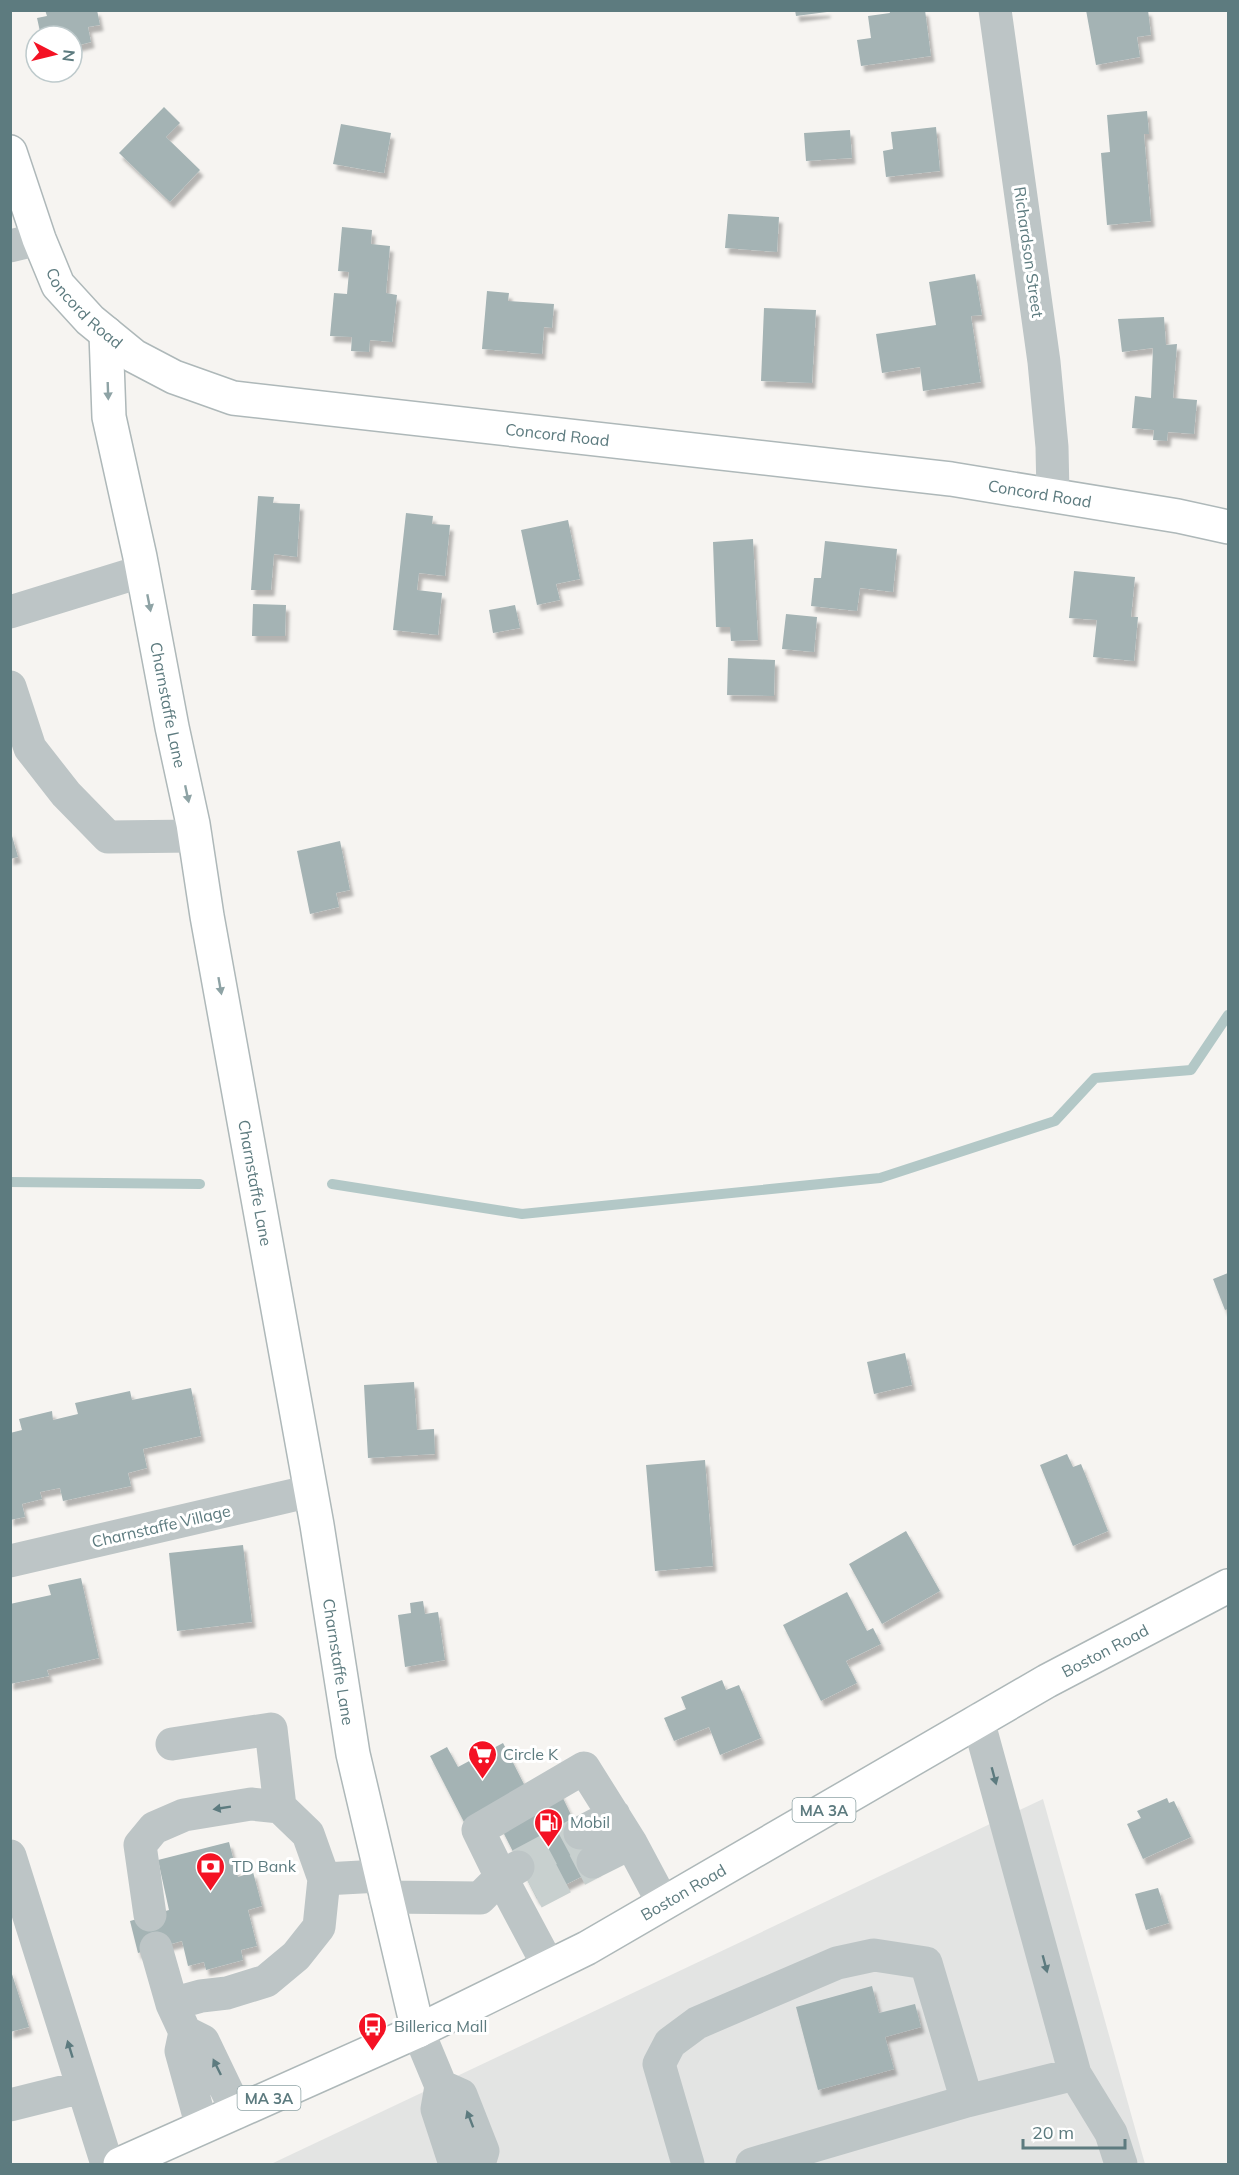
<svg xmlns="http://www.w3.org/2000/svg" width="1239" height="2175" font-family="Mulish,sans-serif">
<defs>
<filter id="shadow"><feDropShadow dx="3.5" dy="6" stdDeviation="1.5" flood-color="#0004"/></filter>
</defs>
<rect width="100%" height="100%" fill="#f6f4f1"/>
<!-- built -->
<path fill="#e3e4e3" d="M 1043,1799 L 1145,2164 L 271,2164 Z"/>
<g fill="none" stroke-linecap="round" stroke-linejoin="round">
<!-- stream -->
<path stroke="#b3c8c7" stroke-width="10" d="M 10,1182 L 200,1184
M 332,1184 L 522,1214 L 880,1178 L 1055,1121 L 1095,1078 L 1191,1070 L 1228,1015"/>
</g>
<!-- building -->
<path fill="#a4b3b4" filter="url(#shadow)" d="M 45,10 L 97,10 L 100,25 L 88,27 L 91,42 L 72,47 L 72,36 L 41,36 L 37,18 L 47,16 Z
M 795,10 L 827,10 L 827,12 L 796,16 Z
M 889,10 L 925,10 L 931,56 L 861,66 L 857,40 L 871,38 L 868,16 L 890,13 Z
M 1086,10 L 1148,10 L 1151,35 L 1137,37 L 1140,57 L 1096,65 Z
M 164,107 L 180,123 L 166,137 L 200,170 L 170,202 L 119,153 Z
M 1147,111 L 1149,134 L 1144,134 L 1151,221 L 1107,225 L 1101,153 L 1110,152 L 1107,115 Z
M 341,124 L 391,133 L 384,173 L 333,164 Z
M 936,127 L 940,171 L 886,177 L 883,151 L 893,149 L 891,132 Z
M 850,130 L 852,158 L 806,161 L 804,133 Z
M 728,214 L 779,217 L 777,252 L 725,248 Z
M 342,227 L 372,230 L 371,244 L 390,246 L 386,293 L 397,295 L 392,342 L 370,340 L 369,352 L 351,351 L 352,337 L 330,336 L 334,293 L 347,294 L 349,272 L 338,271 Z
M 975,274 L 982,315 L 971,316 L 981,382 L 923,391 L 920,367 L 882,373 L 876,334 L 936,325 L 929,282 Z
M 487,291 L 509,293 L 508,301 L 554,304 L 552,328 L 544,327 L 542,354 L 482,349 Z
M 764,308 L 816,310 L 812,383 L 761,381 Z
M 1164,317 L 1166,345 L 1177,344 L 1173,398 L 1197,400 L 1194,434 L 1168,432 L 1167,441 L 1153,440 L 1154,430 L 1132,428 L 1135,396 L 1151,398 L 1153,348 L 1122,352 L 1118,319 Z
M 258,496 L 274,497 L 273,503 L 300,504 L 297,557 L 274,554 L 271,590 L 251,590 Z
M 406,513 L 433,516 L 432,524 L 450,525 L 445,576 L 419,573 L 417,590 L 442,593 L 438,635 L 393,630 Z
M 568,520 L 580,579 L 556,584 L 560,600 L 537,605 L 521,530 Z
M 753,539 L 758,640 L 731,641 L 730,627 L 716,627 L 713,542 Z
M 825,541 L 897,549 L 893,592 L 860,588 L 857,611 L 811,606 L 814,578 L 821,578 Z
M 1074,571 L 1135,577 L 1131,617 L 1138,617 L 1134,661 L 1093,657 L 1097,620 L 1069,618 Z
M 253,604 L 286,605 L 285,636 L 252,636 Z
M 515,605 L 520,628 L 493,633 L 489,610 Z
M 786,614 L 817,617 L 814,652 L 782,649 Z
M 728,658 L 775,660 L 774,696 L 727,695 Z
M 10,829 L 18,857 L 10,859 Z
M 340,841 L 350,890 L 336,893 L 339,907 L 310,914 L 297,851 Z
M 1228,1273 L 1228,1309 L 1225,1310 L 1213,1279 Z
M 905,1353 L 912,1385 L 874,1394 L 867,1362 Z
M 414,1382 L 417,1430 L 434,1429 L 435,1454 L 368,1458 L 364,1385 Z
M 191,1388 L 201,1436 L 143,1449 L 147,1468 L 128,1473 L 131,1486 L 63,1501 L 60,1488 L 40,1492 L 42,1499 L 22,1504 L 25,1517 L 10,1520 L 10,1433 L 22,1430 L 19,1419 L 52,1411 L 53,1420 L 78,1414 L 75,1403 L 130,1391 L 132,1400 Z
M 1067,1454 L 1073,1467 L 1081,1464 L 1108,1531 L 1073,1546 L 1040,1465 Z
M 705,1460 L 713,1566 L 655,1571 L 646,1465 Z
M 906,1531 L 940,1591 L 882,1624 L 849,1564 Z
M 243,1545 L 252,1622 L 177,1631 L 169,1553 Z
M 81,1578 L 99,1658 L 47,1670 L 49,1676 L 10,1684 L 10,1604 L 51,1595 L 48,1585 Z
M 847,1592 L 867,1631 L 873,1628 L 881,1644 L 846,1661 L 857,1683 L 821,1701 L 783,1625 Z
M 423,1601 L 425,1614 L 438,1612 L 445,1660 L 405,1667 L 398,1615 L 411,1613 L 410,1603 Z
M 722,1680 L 726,1690 L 739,1685 L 761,1738 L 720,1755 L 709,1727 L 674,1741 L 664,1718 L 686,1709 L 681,1697 Z
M 503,1743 L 528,1792 L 465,1824 L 430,1756 L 447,1747 L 458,1767 Z
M 560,1792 L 597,1869 L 537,1899 L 500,1826 Z
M 1167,1798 L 1169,1803 L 1174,1801 L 1191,1837 L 1143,1859 L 1127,1824 L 1141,1818 L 1137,1811 Z
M 229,1842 L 238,1877 L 253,1872 L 262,1906 L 248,1910 L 257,1946 L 241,1950 L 243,1960 L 206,1970 L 204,1962 L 188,1966 L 182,1941 L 138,1953 L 130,1921 L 169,1910 L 158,1860 Z
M 1158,1888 L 1169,1923 L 1146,1930 L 1135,1894 Z
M 10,1968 L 29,2027 L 10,2032 Z
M 872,1986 L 879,2013 L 915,2004 L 921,2027 L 885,2037 L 894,2069 L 818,2090 L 796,2007 Z"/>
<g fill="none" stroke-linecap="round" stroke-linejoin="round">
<!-- minor-tunnel -->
<path stroke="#c8d0cf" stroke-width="33" stroke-dasharray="33 16" stroke-linecap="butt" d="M 520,1865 L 580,1833
M 534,1893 L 593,1862"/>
<defs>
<g id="major">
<path id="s1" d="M 10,152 L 39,239 L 58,285 L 90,320 L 134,356 L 174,377 L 233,398 L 951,479 L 1178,516 L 1228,527"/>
<path id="s2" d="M 106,333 L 109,417 L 140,557 L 172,727 L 193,824 L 207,916 L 317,1525 L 353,1754 L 418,2031"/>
<path id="s3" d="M 120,2164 L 418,2031 L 587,1948 L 1047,1681 L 1228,1586"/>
</g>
</defs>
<!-- major casing -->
<use href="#major" stroke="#aeb8b9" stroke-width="36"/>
<!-- minor -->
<path stroke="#bdc5c6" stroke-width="33" d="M 995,10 L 1044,362 L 1052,447 L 1053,495
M 10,246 L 39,239
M 10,612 L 143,571
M 10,687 L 30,748 L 66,794 L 108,837 L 195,836
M 10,1561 L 311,1491
M 978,1720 L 1075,2074 L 1111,2133 L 1121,2164
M 172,1744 L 271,1729 L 280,1807
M 580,1833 L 614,1815
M 10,1856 L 107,2164
M 593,1862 L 631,1843
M 518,1867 L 501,1877 L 549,1967
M 385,1897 L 480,1898 L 501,1877 L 478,1830 L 584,1768 L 631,1843 L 663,1903
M 150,1915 L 140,1845 L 154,1828 L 184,1815 L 251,1804 L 280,1807 L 308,1834 L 324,1879 L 380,1876
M 156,1948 L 172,2004 L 185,2032 L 181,2051 L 202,2127
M 172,2004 L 201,1996 L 227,1993 L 266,1981 L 296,1956 L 319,1927 L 324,1879
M 418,2031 L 441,2086 L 437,2109 L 454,2161 L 458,2164
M 185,2032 L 203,2041 L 237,2112
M 441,2086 L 461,2095 L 483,2151 L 479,2164
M 10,2105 L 82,2087
M 688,2164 L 659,2064 L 670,2043 L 697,2023 L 837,1963 L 874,1955 L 926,1963 L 967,2101
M 752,2164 L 967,2101 L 1075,2074"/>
<!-- major -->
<use href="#major" stroke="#fff" stroke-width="33"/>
</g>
<!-- one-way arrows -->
<defs><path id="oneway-solid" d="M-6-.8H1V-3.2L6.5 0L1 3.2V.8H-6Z" transform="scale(1.5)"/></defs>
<g fill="#8ea3a5">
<use href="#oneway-solid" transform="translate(108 391) rotate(88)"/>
<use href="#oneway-solid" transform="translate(149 603) rotate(79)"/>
<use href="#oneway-solid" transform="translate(187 794) rotate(78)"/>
<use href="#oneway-solid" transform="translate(220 986) rotate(80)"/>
</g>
<g fill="#5d7b7f">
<use href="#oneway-solid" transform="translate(994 1776) rotate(75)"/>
<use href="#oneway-solid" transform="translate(222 1808) rotate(171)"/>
<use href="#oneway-solid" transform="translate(1045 1964) rotate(75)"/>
<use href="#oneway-solid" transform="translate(70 2049) rotate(-107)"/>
<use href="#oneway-solid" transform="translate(217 2067) rotate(-116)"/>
<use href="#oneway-solid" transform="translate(470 2119) rotate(-111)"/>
</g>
<!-- icons -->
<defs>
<symbol id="supermarket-pin" viewBox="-11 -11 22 30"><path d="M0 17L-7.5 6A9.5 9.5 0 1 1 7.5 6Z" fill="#f41224" stroke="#fff"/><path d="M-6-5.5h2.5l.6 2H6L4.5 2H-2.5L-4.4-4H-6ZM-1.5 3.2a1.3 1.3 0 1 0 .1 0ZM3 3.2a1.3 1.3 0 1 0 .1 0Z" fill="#fff"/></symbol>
<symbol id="fuel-pin" viewBox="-11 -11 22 30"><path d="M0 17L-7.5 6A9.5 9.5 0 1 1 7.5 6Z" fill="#f41224" stroke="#fff"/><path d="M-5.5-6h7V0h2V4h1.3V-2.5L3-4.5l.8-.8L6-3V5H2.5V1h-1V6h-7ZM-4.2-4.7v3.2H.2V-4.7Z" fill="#fff"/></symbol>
<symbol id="bank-pin" viewBox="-11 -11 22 30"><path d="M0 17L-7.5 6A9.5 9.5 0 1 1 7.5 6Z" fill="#f41224" stroke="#fff"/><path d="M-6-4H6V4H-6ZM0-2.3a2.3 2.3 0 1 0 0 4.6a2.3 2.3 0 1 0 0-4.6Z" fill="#fff"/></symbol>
<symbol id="bus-pin" viewBox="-11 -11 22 30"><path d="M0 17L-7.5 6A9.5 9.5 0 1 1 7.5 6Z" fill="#f41224" stroke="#fff"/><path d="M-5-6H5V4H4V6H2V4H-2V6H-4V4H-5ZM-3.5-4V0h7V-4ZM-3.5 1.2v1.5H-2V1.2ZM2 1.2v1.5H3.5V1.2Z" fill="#fff"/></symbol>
</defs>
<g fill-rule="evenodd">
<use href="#supermarket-pin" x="466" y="1738" width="33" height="45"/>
<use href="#fuel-pin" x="532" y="1806" width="33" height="45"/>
<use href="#bank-pin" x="194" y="1850" width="33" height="45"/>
<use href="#bus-pin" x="356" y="2010" width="33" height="45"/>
</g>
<g text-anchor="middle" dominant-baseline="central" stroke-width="6" stroke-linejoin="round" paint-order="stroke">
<!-- shield labels -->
<g fill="#fff" stroke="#8ea3a5" stroke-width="1.5">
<rect x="792.5" y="1798" width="63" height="24" rx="4.5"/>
<rect x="237.5" y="2086" width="63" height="24" rx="4.5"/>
</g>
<g font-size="15" font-weight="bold" fill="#5d7b7f">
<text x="824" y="1810">MA 3A</text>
<text x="269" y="2098">MA 3A</text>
</g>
<!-- street labels -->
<g font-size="16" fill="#5d7b7f" stroke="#fff">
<text transform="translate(1029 252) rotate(82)">Richardson Street</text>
<text stroke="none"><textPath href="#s1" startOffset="176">Concord Road</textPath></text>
<text stroke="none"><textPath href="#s1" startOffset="680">Concord Road</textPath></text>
<text stroke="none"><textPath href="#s1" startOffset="1166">Concord Road</textPath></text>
<text stroke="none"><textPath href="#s2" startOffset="378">Charnstaffe Lane</textPath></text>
<text stroke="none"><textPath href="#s2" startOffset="864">Charnstaffe Lane</textPath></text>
<text transform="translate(161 1526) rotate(-13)">Charnstaffe Village</text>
<text stroke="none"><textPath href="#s3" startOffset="1112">Boston Road</textPath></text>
<text stroke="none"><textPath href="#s2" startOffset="1350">Charnstaffe Lane</textPath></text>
<text stroke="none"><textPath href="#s3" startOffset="626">Boston Road</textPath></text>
</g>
<!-- poi labels -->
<g font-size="16" fill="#5d7b7f" stroke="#fff" text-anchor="start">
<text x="503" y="1754">Circle K</text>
<text x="570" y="1822">Mobil</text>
<text x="232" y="1866">TD Bank</text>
<text x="394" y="2026">Billerica Mall</text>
</g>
</g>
<!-- border -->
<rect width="1239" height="2175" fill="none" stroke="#5d7b7f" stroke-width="24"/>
<!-- north arrow -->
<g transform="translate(54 54) rotate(97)"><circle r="28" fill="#ffffff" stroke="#becacc" stroke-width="1.5"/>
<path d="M0-4.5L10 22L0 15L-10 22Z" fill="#f41224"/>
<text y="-9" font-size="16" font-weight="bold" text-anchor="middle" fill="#5d7b7f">N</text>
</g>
<!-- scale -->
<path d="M1023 2139v9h102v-9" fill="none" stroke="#5d7b7f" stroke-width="3"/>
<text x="1032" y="2139" font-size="18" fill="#5d7b7f" stroke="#ffffff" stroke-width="4.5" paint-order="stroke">20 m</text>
</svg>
